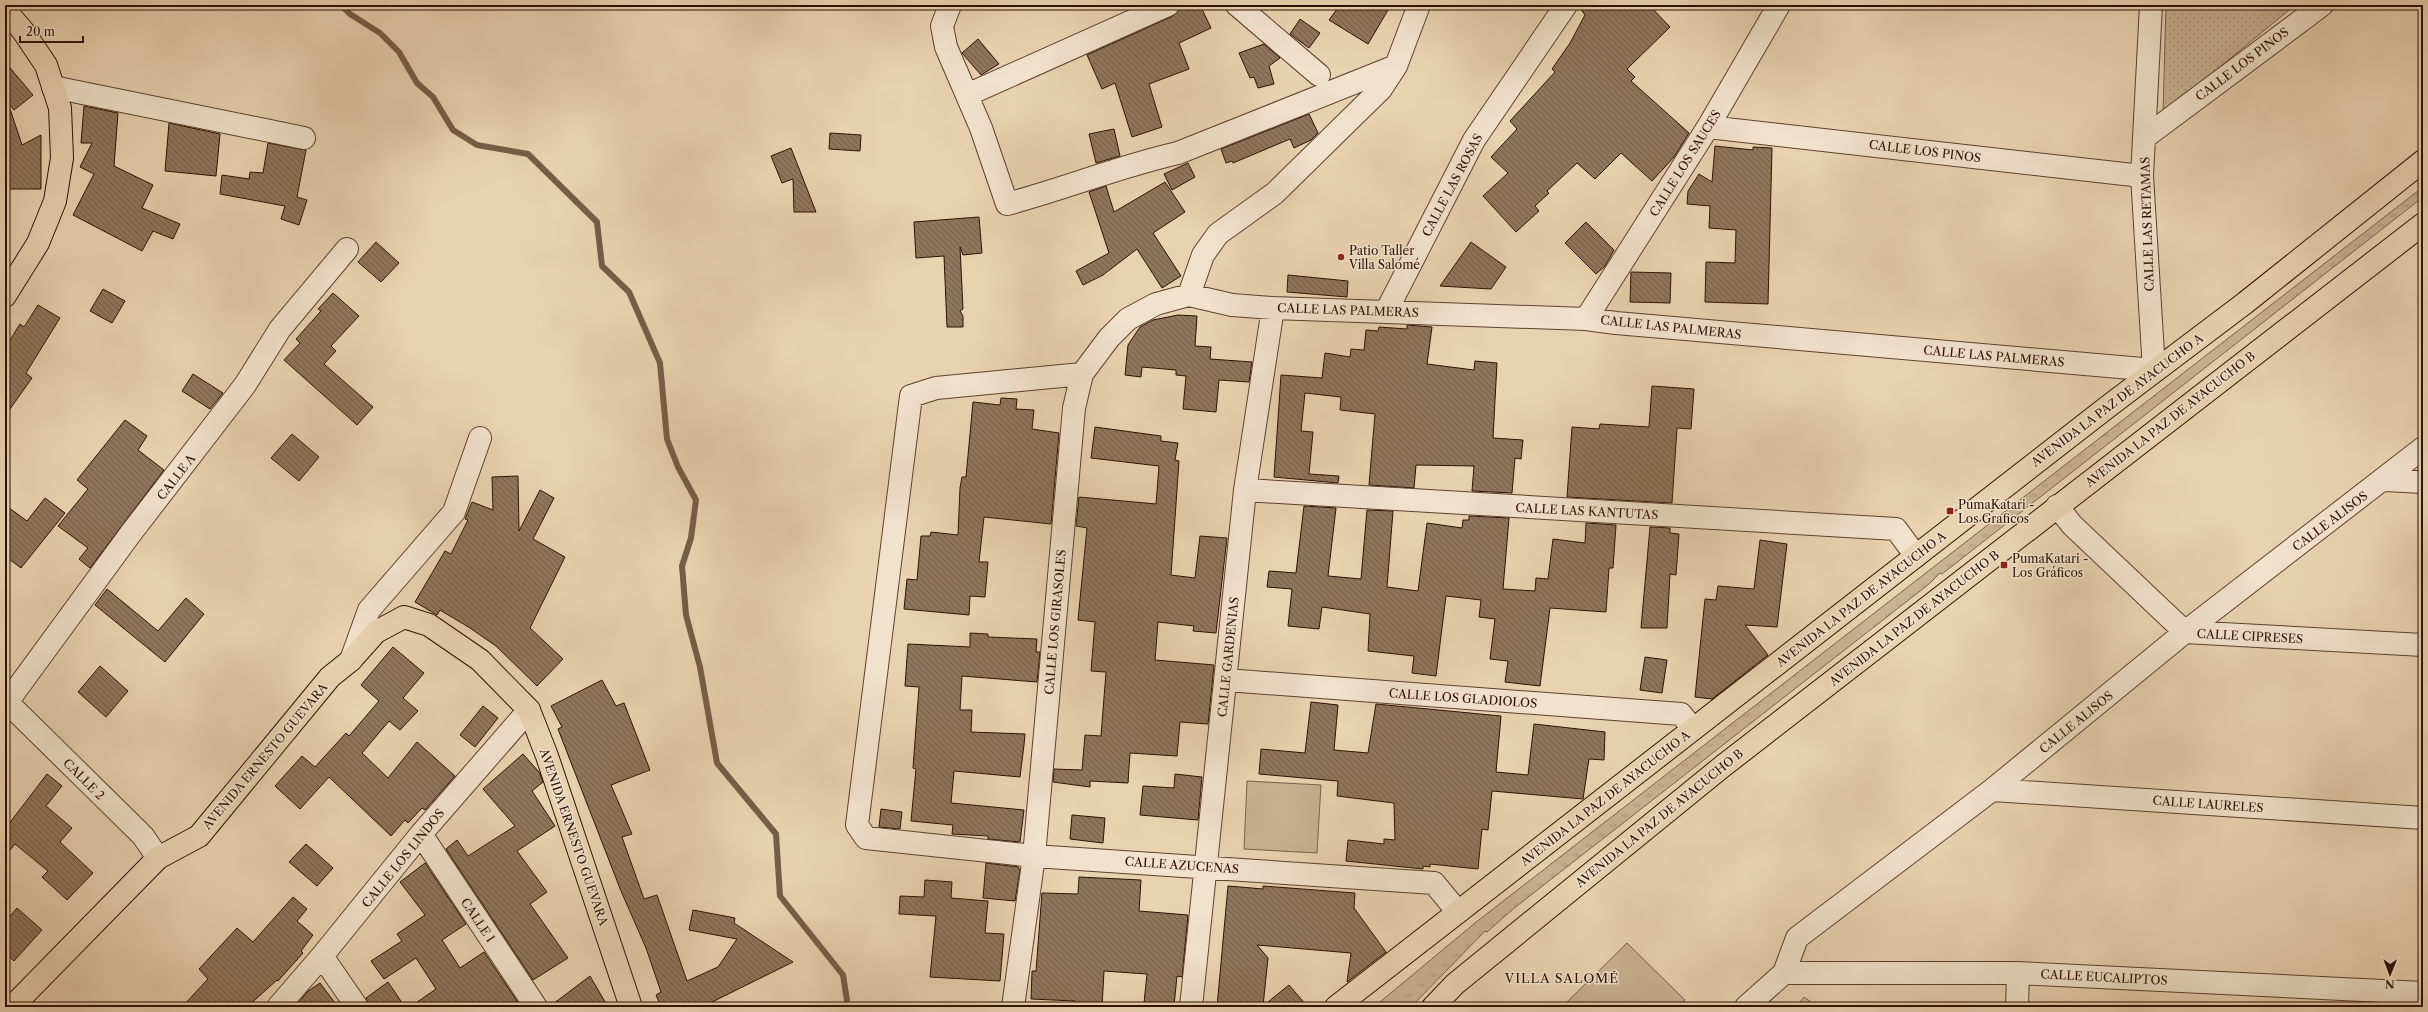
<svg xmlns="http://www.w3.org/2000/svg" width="2428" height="1012" font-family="'Libre Caslon Text',serif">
<defs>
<pattern id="grass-tufts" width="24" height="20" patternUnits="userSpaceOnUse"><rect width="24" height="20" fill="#c9b192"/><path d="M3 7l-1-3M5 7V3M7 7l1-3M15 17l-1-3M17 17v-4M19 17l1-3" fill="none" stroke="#ad977c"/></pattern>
<pattern id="park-dots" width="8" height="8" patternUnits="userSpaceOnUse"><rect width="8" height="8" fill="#c9b192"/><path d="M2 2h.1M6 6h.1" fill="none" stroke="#ad977c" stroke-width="1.8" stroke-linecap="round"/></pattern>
<pattern id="building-back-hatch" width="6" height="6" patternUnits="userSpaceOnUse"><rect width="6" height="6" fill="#8f755c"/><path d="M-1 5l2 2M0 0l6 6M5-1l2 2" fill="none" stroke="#755f4a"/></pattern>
</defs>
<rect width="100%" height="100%" fill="#e9d2b0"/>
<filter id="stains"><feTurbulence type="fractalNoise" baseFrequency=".005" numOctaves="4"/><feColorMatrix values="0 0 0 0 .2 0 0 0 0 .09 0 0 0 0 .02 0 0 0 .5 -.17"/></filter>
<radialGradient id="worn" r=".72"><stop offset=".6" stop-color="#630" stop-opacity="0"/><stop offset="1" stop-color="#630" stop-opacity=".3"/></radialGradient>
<!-- grass -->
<path fill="url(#grass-tufts)" stroke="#7b614a" d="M 2423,187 L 2423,197 L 1942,574 L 1940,573 L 1929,584 L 1513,909 L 1487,932 L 1485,931 L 1411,1007 L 1374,1007 L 1475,923 Z"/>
<!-- park -->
<path fill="url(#park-dots)" stroke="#7b614a" d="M 2166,5 L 2295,5 L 2163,114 Z"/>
<!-- pitch -->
<path fill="#c9b192" stroke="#7b614a" d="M 1247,781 L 1321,785 L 1317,853 L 1244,849 Z
M 1627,943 L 1685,1000 L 1678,1007 L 1562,1007 Z
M 1804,997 L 1818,1007 L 1796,1007 Z"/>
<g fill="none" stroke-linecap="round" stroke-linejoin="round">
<!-- stream -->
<path stroke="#775d47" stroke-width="6" d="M 341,5 L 350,14 L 380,33 L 399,52 L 417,83 L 433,97 L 453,130 L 477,145 L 528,154 L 597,222 L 602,266 L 629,292 L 660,363 L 667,439 L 678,467 L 696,500 L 691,538 L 682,566 L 686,615 L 700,667 L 717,763 L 776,834 L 780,896 L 843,975 L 848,1007"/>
</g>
<!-- building -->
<path fill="url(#building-back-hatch)" stroke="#2d1102" d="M 1187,5 L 1200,5 L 1211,28 L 1179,43 L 1189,69 L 1149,84 L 1162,127 L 1132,137 L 1115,83 L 1102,89 L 1087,55 L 1173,16 L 1180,8 Z
M 1340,5 L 1391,5 L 1368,44 L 1329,20 Z
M 1578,5 L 1649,5 L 1670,27 L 1627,69 L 1635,77 L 1631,81 L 1689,133 L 1674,157 L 1652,181 L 1621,153 L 1595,179 L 1577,163 L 1547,191 L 1549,193 L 1535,206 L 1539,211 L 1516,232 L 1483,196 L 1508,173 L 1491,157 L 1517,129 L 1510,121 L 1555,72 L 1552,69 L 1570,43 L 1585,15 Z
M 1300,19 L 1320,33 L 1309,48 L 1290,34 Z
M 978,39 L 999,64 L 981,75 L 962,53 Z
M 1264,44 L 1280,58 L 1269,66 L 1274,84 L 1258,88 L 1254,77 L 1250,78 L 1239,53 Z
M 5,62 L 33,95 L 14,110 L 5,99 Z
M 8,103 L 22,145 L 41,135 L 41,189 L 5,189 L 5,104 Z
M 84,106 L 118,113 L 114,166 L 153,185 L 142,208 L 180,224 L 173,239 L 153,231 L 142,251 L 73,215 L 94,174 L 80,167 L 92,143 L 81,143 Z
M 1309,114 L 1318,133 L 1311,140 L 1294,148 L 1290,139 L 1233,163 L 1232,161 L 1226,163 L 1221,149 Z
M 169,123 L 220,134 L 216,176 L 165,171 Z
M 1114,129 L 1120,156 L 1096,163 L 1089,134 Z
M 830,133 L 861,135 L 860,151 L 829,149 Z
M 268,143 L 306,150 L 297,197 L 307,200 L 299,225 L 281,219 L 285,206 L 220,194 L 222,175 L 249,179 L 250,172 L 263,173 Z
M 1715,146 L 1753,150 L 1753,147 L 1772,148 L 1768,304 L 1705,302 L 1706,262 L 1735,263 L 1736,230 L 1709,228 L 1710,206 L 1687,204 L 1688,191 L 1699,174 L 1712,182 Z
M 791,148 L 800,171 L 816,212 L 794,212 L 793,179 L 782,183 L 771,156 Z
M 1188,163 L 1195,177 L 1172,190 L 1164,174 Z
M 1165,182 L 1185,212 L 1153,233 L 1181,276 L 1162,288 L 1137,249 L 1103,275 L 1083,285 L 1076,271 L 1109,253 L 1089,192 L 1106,186 L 1114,212 Z
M 979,217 L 982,253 L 963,255 L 960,247 L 963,309 L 960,311 L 963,316 L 963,327 L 947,327 L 944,256 L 916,258 L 914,222 Z
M 1586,222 L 1614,250 L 1605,266 L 1596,274 L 1565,243 Z
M 376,242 L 399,263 L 381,282 L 358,262 Z
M 1471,242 L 1506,267 L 1491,289 L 1440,286 Z
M 1631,272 L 1671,273 L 1670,303 L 1630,302 Z
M 1288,275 L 1348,281 L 1347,297 L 1287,292 Z
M 103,289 L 125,301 L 112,323 L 90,311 Z
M 333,293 L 359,316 L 331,346 L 336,351 L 324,364 L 373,407 L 357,425 L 284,360 L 300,343 L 296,339 L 321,311 L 318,309 Z
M 38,305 L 60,318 L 26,373 L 32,378 L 5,416 L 5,348 L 20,324 L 24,327 Z
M 1178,315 L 1197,316 L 1195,346 L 1211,347 L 1210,359 L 1252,362 L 1249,382 L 1219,380 L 1216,412 L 1183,409 L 1186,376 L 1176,375 L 1176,370 L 1142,367 L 1141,377 L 1125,375 L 1128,345 L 1140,327 L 1153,320 Z
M 1407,325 L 1432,327 L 1427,364 L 1474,370 L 1475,361 L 1497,363 L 1493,438 L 1523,440 L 1521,459 L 1515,458 L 1512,493 L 1472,491 L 1474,466 L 1416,465 L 1414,488 L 1369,485 L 1375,414 L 1340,410 L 1341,397 L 1305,393 L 1301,431 L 1313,432 L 1309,474 L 1339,476 L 1338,483 L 1274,477 L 1281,375 L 1322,378 L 1325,353 L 1350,357 L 1351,349 L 1364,350 L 1366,330 L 1378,331 L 1379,327 L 1407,329 Z
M 193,374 L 223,393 L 210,409 L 182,391 Z
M 1652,386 L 1694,389 L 1691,429 L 1677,428 L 1672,503 L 1567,497 L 1572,427 L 1599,429 L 1600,424 L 1649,427 Z
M 1001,398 L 1017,399 L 1016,409 L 1034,410 L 1032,429 L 1059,433 L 1051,524 L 984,517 L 979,562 L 988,562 L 985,597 L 970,596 L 969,615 L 904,609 L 907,579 L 917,580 L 921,536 L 930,536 L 931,532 L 958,535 L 960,488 L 962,477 L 966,477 L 973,402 L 1000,405 Z
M 125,420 L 147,436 L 138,450 L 164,470 L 90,568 L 79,559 L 88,548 L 58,526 L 88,489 L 77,480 Z
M 1095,427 L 1161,436 L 1161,441 L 1178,443 L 1175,460 L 1179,461 L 1171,575 L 1195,578 L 1200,536 L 1227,538 L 1216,633 L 1193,631 L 1194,626 L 1158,622 L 1155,660 L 1214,665 L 1208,724 L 1180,722 L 1177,756 L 1130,753 L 1128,783 L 1090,781 L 1090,787 L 1053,782 L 1054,769 L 1082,770 L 1085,735 L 1101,736 L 1106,672 L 1091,671 L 1095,622 L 1078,620 L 1087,528 L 1076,526 L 1079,497 L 1156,504 L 1159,466 L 1091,458 Z
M 292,434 L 319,457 L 299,481 L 271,458 Z
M 518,476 L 519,531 L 540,490 L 554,498 L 533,539 L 565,557 L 530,628 L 563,659 L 537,686 L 496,646 L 470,628 L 440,610 L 437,615 L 415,602 L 445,551 L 451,554 L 468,520 L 465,519 L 472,502 L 493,510 L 492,477 Z
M 45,498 L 65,513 L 21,568 L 5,556 L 5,505 L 27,521 Z
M 1304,506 L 1336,508 L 1328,576 L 1361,579 L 1367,510 L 1393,511 L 1387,587 L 1418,591 L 1427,523 L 1462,528 L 1463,520 L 1469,520 L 1469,516 L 1509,518 L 1503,589 L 1535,591 L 1536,578 L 1548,579 L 1553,539 L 1585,543 L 1586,523 L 1616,525 L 1613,568 L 1609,568 L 1606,612 L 1550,608 L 1540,686 L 1505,682 L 1508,661 L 1490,659 L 1495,619 L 1479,617 L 1481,600 L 1446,596 L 1436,676 L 1412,673 L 1414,656 L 1368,651 L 1370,614 L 1322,607 L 1319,629 L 1288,626 L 1292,589 L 1267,587 L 1269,571 L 1296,573 Z
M 1650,527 L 1670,528 L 1670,533 L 1679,534 L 1676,575 L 1670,574 L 1667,628 L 1641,628 Z
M 1760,540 L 1787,544 L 1777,627 L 1745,625 L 1768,655 L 1712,699 L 1695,697 L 1705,599 L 1716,600 L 1718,586 L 1754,589 Z
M 107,589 L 158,631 L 186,598 L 204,614 L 165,662 L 95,605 Z
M 970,633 L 988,634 L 988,637 L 1037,639 L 1036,652 L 1040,652 L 1037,682 L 962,676 L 960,710 L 972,710 L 971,732 L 1025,734 L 1024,745 L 1020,777 L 954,771 L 951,803 L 1024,810 L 1020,842 L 988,839 L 988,836 L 952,834 L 953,825 L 911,821 L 916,769 L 913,768 L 919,687 L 905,686 L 908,644 L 970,647 Z
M 393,647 L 424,673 L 403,698 L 418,711 L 400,730 L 389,721 L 362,753 L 388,778 L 417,742 L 455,776 L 425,810 L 422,808 L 408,823 L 405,820 L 391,836 L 329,777 L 300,809 L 275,786 L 302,756 L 315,767 L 346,733 L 349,736 L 379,701 L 361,685 Z
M 1645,657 L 1667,660 L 1662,693 L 1640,690 Z
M 100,666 L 128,691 L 106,717 L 78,692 Z
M 602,680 L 616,706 L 624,703 L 650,770 L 611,785 L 632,834 L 622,837 L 644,899 L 657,895 L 687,981 L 718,967 L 737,939 L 689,930 L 693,910 L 735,918 L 734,923 L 793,962 L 702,1007 L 661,1007 L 656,995 L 661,992 L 646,948 L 621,891 L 558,729 L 562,727 L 551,706 Z
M 1311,702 L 1338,705 L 1334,750 L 1368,753 L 1376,704 L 1501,716 L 1496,772 L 1528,775 L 1534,724 L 1605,732 L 1604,760 L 1589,759 L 1583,799 L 1492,791 L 1488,830 L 1482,829 L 1478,869 L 1430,864 L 1430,867 L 1423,866 L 1423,869 L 1346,861 L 1348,840 L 1384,844 L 1384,839 L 1395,840 L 1394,803 L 1337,796 L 1338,781 L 1259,774 L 1261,749 L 1305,753 Z
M 483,706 L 498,718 L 475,747 L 460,735 Z
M 523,754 L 539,772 L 543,782 L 532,791 L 555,826 L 517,851 L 547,892 L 530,904 L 568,958 L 533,980 L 446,849 L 457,840 L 468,856 L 515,826 L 483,789 Z
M 47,774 L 62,786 L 46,806 L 72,828 L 60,842 L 93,873 L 67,900 L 42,877 L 48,871 L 15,844 L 5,856 L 5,829 Z
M 1175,774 L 1202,777 L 1198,820 L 1140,815 L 1143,786 L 1174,788 Z
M 881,809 L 902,812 L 900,829 L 879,827 Z
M 1072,815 L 1105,818 L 1103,843 L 1070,839 Z
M 306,844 L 333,868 L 317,886 L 289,862 Z
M 425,863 L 466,924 L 442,940 L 460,968 L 484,952 L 521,1007 L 410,1007 L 436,989 L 416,958 L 384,979 L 371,961 L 402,941 L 397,934 L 425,915 L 400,882 Z
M 986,863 L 1018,867 L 1020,870 L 1015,901 L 983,898 Z
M 1079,877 L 1141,880 L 1139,911 L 1188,915 L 1182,977 L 1177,976 L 1174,1006 L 1144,1003 L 1147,974 L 1104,971 L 1102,1007 L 1075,1007 L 1075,1001 L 1031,999 L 1032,971 L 1036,971 L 1042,893 L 1078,894 Z
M 925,880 L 952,882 L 951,898 L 988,901 L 985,933 L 1004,934 L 1000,981 L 930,977 L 936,916 L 899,914 L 900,896 L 924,897 Z
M 1228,886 L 1263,889 L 1263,886 L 1355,893 L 1354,908 L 1386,952 L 1347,982 L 1351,953 L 1257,945 L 1268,958 L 1263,1006 L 1289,985 L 1308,1007 L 1217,1007 Z
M 293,897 L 307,909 L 297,921 L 313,935 L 301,951 L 303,953 L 278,981 L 277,980 L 247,1007 L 182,1007 L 208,979 L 199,969 L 237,928 L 253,942 Z
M 17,908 L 42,930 L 14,961 L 5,953 L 5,922 Z
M 590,976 L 608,1007 L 549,1007 Z
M 388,982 L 405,1007 L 369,1007 L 366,998 Z
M 320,983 L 338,1007 L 295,1007 L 307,992 Z"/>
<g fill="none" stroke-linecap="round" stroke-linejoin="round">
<defs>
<path id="minor" d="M 950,5 L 942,26 L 946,47 L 981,128 L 1007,204 C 1064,189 1120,166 1178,153 L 1396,66
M 1237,5 L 1319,75
M 53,87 L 304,138
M 967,95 L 1168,5
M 1708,127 L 2142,176
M 2144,138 L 2322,5
M 1189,295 L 1203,255 L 1218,234 L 1275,193 L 1381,89 L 1396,66 L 1419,5
M 1387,310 L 1474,140 L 1566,5
M 1586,319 L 1708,127 L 1779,5
M 1082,374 L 936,388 L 911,396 L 857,825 L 866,838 L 1034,856 L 1434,883 L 1458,912
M 2385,480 L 2423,482
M 1245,490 L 1896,529 L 1916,556
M 2057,506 L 2072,525 L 2185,632 L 2423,645
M 351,660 L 369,610 L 454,512 L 480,438
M 1226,680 L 1681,714 L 1693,729
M 7,702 L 143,836 L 158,858
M 5,705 L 131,533 L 245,385 L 280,329 L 347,249
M 1992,790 L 2423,818
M 421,834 L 536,1007
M 322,956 L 357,1007
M 1784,973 L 2018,973 L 2423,993
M 278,1007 L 322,956 L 421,834 L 529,710
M 1013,1007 L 1034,856 L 1074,408 L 1082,374 L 1109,338 L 1128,319 L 1156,304 L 1189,295 L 1232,305 L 1273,308 L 1586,319 L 1616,323 L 2154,370 L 2142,176 L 2151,5
M 1191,1007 L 1245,490 L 1273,308
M 1746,1007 L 1784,973 L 1797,938 L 1992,790 L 2185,632 L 2423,448
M 2017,1007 L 2018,973"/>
<path id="major" d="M 5,10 L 23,31 L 46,65 L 60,108 L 62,158 L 55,201 L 38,243 L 5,296
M 12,1007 L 158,858 L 199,836 L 330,677 L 350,661 L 376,632 L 404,617 L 429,625 L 480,660 L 529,710 L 547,756 L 631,1007
M 1336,1007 L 2110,405 L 2245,303 L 2423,161
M 1433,1007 L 1455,984 L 1723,766 L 2423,224"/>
</defs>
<!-- minor casing -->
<use href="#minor" stroke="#5c412e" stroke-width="24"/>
<!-- major casing -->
<use href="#major" stroke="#2d1102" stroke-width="24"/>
<!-- minor -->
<use href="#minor" stroke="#f1e2cc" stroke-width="22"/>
<!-- major -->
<use href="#major" stroke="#e9d2b0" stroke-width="22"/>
</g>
<!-- markers -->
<g fill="#8f2418" stroke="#f1e2cc" stroke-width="1.5">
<circle cx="1341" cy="257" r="4"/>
<rect x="1946" y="507" width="8" height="8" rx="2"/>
<rect x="2000" y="561" width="8" height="8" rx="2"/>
</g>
<g text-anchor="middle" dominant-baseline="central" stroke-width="3" stroke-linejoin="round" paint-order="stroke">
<!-- street labels -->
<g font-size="12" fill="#2d1102" stroke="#f1e2cc">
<text transform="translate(2242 64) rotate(-37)">CALLE LOS PINOS</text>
<text transform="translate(1925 151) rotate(7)">CALLE LOS PINOS</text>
<text transform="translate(1685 163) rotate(-58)">CALLE LOS SAUCES</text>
<text transform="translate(1452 185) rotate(-62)">CALLE LAS ROSAS</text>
<text transform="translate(2147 224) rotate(-92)">CALLE LAS RETAMAS</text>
<text transform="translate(1348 310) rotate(2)">CALLE LAS PALMERAS</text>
<text transform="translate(1671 327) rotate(6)">CALLE LAS PALMERAS</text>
<text transform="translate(1994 356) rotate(5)">CALLE LAS PALMERAS</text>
<text transform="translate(2117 400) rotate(-37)">AVENIDA LA PAZ DE AYACUCHO A</text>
<text transform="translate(2170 419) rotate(-38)">AVENIDA LA PAZ DE AYACUCHO B</text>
<text transform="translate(176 477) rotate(-52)">CALLE A</text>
<text transform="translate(1587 511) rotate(3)">CALLE LAS KANTUTAS</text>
<text transform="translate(2330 521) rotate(-37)">CALLE ALISOS</text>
<text transform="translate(1861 599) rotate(-38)">AVENIDA LA PAZ DE AYACUCHO A</text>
<text transform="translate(1914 618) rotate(-38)">AVENIDA LA PAZ DE AYACUCHO B</text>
<text transform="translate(1055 622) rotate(-85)">CALLE LOS GIRASOLES</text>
<text transform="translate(2250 636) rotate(3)">CALLE CIPRESES</text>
<text transform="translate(1228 657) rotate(-84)">CALLE GARDENIAS</text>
<text transform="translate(1463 698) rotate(4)">CALLE LOS GLADIOLOS</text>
<text transform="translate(2076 722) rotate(-39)">CALLE ALISOS</text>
<text transform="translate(265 756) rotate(-50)">AVENIDA ERNESTO GUEVARA</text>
<text transform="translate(84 779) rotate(45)">CALLE 2</text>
<text transform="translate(1605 798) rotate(-38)">AVENIDA LA PAZ DE AYACUCHO A</text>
<text transform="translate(2208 804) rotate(4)">CALLE LAURELES</text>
<text transform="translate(1659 818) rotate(-39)">AVENIDA LA PAZ DE AYACUCHO B</text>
<text transform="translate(574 837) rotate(71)">AVENIDA ERNESTO GUEVARA</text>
<text transform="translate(403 858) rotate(-51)">CALLE LOS LINDOS</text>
<text transform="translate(1182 865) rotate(4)">CALLE AZUCENAS</text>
<text transform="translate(478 920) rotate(56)">CALLE I</text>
<text transform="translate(2104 977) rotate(3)">CALLE EUCALIPTOS</text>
</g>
<!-- poi labels -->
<g font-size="12" fill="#2d1102" stroke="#f1e2cc" text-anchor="start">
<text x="1349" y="250">Patio Taller<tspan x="1349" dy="14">Villa Salomé</tspan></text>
<text x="1958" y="504">PumaKatari -<tspan x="1958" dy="14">Los Graficos</tspan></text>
<text x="2012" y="558">PumaKatari -<tspan x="2012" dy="14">Los Gráficos</tspan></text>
</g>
<!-- neighbourhood labels -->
<g font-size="13" letter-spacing="1" fill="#2d1102" stroke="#f1e2cc">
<text x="1562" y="978">VILLA SALOMÉ</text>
</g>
</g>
<!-- margin -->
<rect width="2428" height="1012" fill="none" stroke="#e9d2b0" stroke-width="20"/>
<rect x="6" y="6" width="2416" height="1000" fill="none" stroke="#2d1102" stroke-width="2"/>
<rect x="10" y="10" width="2408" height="992" fill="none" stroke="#2d1102"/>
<!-- north arrow -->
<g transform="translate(2390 974) rotate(181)" stroke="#f1e2cc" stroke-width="3" paint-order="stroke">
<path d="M0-3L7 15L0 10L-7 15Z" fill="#2d1102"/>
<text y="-6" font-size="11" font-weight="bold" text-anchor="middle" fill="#2d1102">N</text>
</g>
<!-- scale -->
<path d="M20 36v6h63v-6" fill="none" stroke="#2d1102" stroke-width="2"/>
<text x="26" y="36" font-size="12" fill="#2d1102" stroke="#f1e2cc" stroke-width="3" paint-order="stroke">20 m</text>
<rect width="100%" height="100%" filter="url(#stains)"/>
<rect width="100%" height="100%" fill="url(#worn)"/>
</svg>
